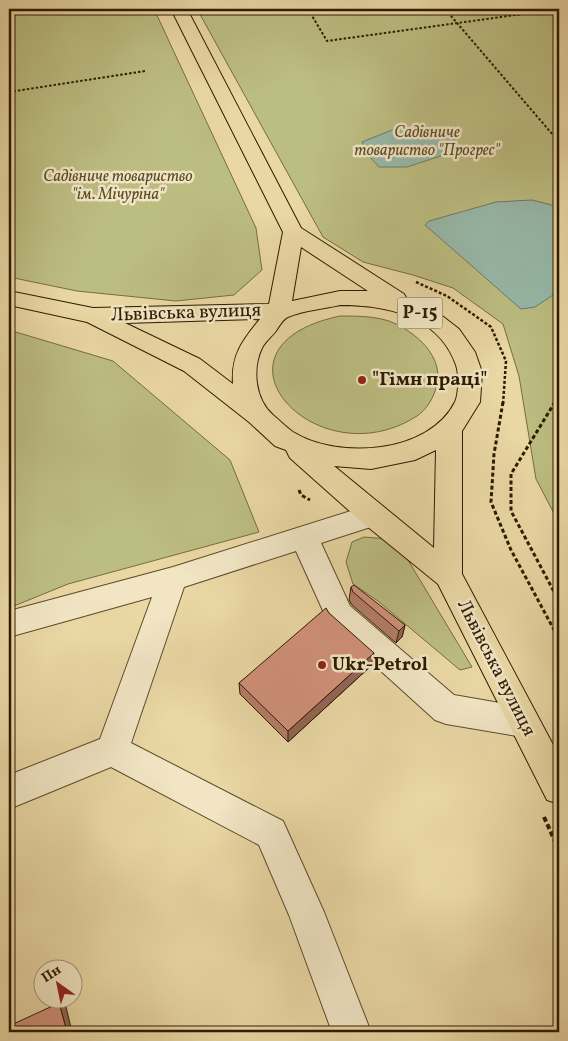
<svg xmlns="http://www.w3.org/2000/svg" width="568" height="1041" font-family="Vollkorn,serif">
<rect width="100%" height="100%" fill="#e9d7a4"/>
<filter id="stains"><feTurbulence type="fractalNoise" baseFrequency=".004" numOctaves="4"/><feColorMatrix values="0 0 0 0 .2 0 0 0 0 .09 0 0 0 0 .02 0 0 0 .5 -.17"/></filter>
<radialGradient id="worn" r=".72"><stop offset=".6" stop-color="#630" stop-opacity="0"/><stop offset="1" stop-color="#630" stop-opacity=".3"/></radialGradient>
<!-- green -->
<path fill="#bcbd81" stroke="#756c40" d="M 9,9 L 154,9 L 256,228 L 262,270 L 234,295 L 176,301 L 77,291 L 9,277 Z
M 197,9 L 559,9 L 559,523 L 536,479 L 519,376 L 503,324 L 453,288 L 413,275 L 363,262 L 323,237 Z
M 340,316 C 356,316 373,316 389,321 C 415,331 446,357 436,388 C 433,399 426,410 417,416 C 316,481 194,347 340,316 Z
M 9,330 L 113,361 L 230,460 L 259,532 L 68,584 L 9,608 Z
M 364,537 L 388,539 L 408,560 L 472,667 L 460,670 L 378,601 L 353,584 L 346,562 L 352,542 Z"/>
<!-- water -->
<path fill="#97b9aa" stroke="#6d7a66" d="M 402,126 L 453,137 L 459,150 L 407,167 L 379,167 L 370,157 L 362,142 Z
M 532,200 L 559,207 L 559,291 L 535,307 L 521,309 L 425,225 L 429,221 L 496,202 Z"/>
<g fill="none" stroke-linecap="round" stroke-linejoin="round">
<defs>
<path id="minor" d="M 373,504 L 383,507 L 387,515 L 383,523 L 321,543 L 350,606 L 454,695 L 523,707 L 534,711 L 539,722 L 534,733 L 523,737 L 446,724 L 435,720 L 329,624 L 296,551 L 184,587 L 131,743 L 283,821 L 324,912 L 371,1032 L 332,1032 L 289,915 L 259,845 L 111,767 L 9,809 L 9,775 L 100,739 L 152,597 L 9,637 L 9,611 L 173,567 Z"/>
<path id="major" d="M 171,9 L 187,9 L 301,228 L 404,294 L 407,299 L 441,315 L 459,329 L 475,352 L 482,372 L 480,402 L 462,431 L 462,574 L 559,756 L 559,804 L 547,800 L 438,584 L 363,523 L 290,458 L 286,450 L 275,446 L 249,422 L 184,371 L 87,322 L 9,305 L 9,291 L 93,308 L 269,304 L 283,232 ZM 301,247 L 368,291 L 340,291 L 292,301 ZM 340,305 C 386,305 439,316 456,365 C 459,374 459,393 455,402 C 429,454 338,460 293,432 C 286,427 279,420 273,415 C 255,399 252,369 262,348 C 265,342 272,336 276,331 C 279,326 283,319 288,317 C 304,310 324,309 340,305 ZM 260,319 C 242,341 231,355 233,384 L 200,359 L 125,323 ZM 436,450 L 434,548 L 334,466 L 371,469 L 415,460 Z"/>
</defs>
<!-- minor casing -->
<use href="#minor" stroke="#5d4a29" stroke-width="2"/>
<!-- major casing -->
<use href="#major" stroke="#2e1b00" stroke-width="2"/>
<!-- path-far3 -->
<path stroke="#2e1b00" stroke-width="2" stroke-dasharray="2.5 2" stroke-linecap="butt" d="M 308,9 L 327,41 L 559,9
M 445,9 L 559,142
M 9,92 L 145,71"/>
<!-- path-far2 -->
<path stroke="#2e1b00" stroke-width="2.5" stroke-dasharray="3 2" stroke-linecap="butt" d="M 416,282 L 447,296 L 491,327 L 506,361 L 503,404
M 554,404 L 559,395"/>
<!-- path-far1 -->
<path stroke="#2e1b00" stroke-width="3" stroke-dasharray="4 2.5" stroke-linecap="butt" d="M 503,402 L 494,454 L 491,502 L 511,550 L 559,639
M 555,402 L 511,474 L 511,511 L 559,601
M 299,490 L 301,495 L 310,500"/>
<!-- path -->
<path stroke="#2e1b00" stroke-width="4" stroke-dasharray="5 3" stroke-linecap="butt" d="M 544,817 L 559,850"/>
<!-- minor -->
<use href="#minor" fill="#f1e5c4" fill-rule="evenodd"/>
<!-- major -->
<use href="#major" fill="#e9d7a4" fill-rule="evenodd"/>
</g>
<!-- wall -->
<path fill="#b37d69" stroke="#2e1b00" d="M 351,587 L 405,625 L 402,637 L 396,643 L 352,605 L 349,600 Z
M 329,613 L 372,665 L 288,742 L 240,694 L 239,683 Z"/>
<!-- shaded-wall -->
<path fill="#926655" stroke="#2e1b00" d="M 405,625 L 402,637 L 396,643 L 399,631 Z
M 374,653 L 372,665 L 288,742 L 288,731 Z
M 59,1003 L 66,1007 L 72,1032 L 67,1032 Z"/>
<!-- building -->
<path fill="#d0917a" stroke="#2e1b00" d="M 354,585 L 405,625 L 399,631 L 353,592 L 351,587 Z
M 326,608 L 329,613 L 374,653 L 288,731 L 239,683 Z
M 59,1003 L 67,1032 L 9,1032 L 9,1026 Z"/>
<!-- markers -->
<g fill="#8f2418" stroke="#f1e5c4" stroke-width="2">
<circle cx="362" cy="380" r="5"/>
<circle cx="322" cy="665" r="5"/>
</g>
<g text-anchor="middle" dominant-baseline="central" stroke-width="5" stroke-linejoin="round" paint-order="stroke">
<!-- far-park labels -->
<g font-size="16" font-style="italic" fill="#594c27" stroke="#f1e5c4">
<text x="427" y="133">Садівниче<tspan x="427" dy="18">товариство "Прогрес"</tspan></text>
<text x="118" y="177">Садівниче товариство<tspan x="118" dy="18">"ім. Мічуріна"</tspan></text>
</g>
<!-- shield labels -->
<rect fill="#f1e5c4" stroke="#68583b" stroke-width="1" x="397.5" y="297.5" width="45" height="31" rx="4"/>
<g font-size="18" font-weight="bold" fill="#2e1b00">
<text x="420" y="313">Р-15</text>
</g>
<!-- street labels -->
<g font-size="19" fill="#2e1b00" stroke="#f1e5c4">
<text transform="translate(186 313) rotate(-2)">Львівська вулиця</text>
<text transform="translate(496 668) rotate(63)">Львівська вулиця</text>
</g>
<!-- poi labels -->
<g font-size="19" font-weight="bold" fill="#2e1b00" stroke="#f1e5c4" text-anchor="start">
<text x="372" y="380">"Гімн праці"</text>
<text x="332" y="665">Ukr-Petrol</text>
</g>
</g>
<!-- margin -->
<rect width="568" height="1041" fill="none" stroke="#e9d7a4" stroke-width="30"/>
<rect x="10" y="10" width="548" height="1021" fill="none" stroke="#2e1b00" stroke-width="2.5"/>
<rect x="15" y="15" width="538" height="1011" fill="none" stroke="#2e1b00"/>
<!-- north arrow -->
<g transform="translate(58 984) rotate(327)"><circle r="24" fill="#f1e5c4" stroke="#a39476"/>
<path d="M0-4L9 19L0 12L-9 19Z" fill="#8f2418"/>
<text y="-8" font-size="14" font-weight="bold" text-anchor="middle" fill="#2e1b00">Пн</text>
</g>
<rect width="100%" height="100%" filter="url(#stains)"/>
<rect width="100%" height="100%" fill="url(#worn)"/>
</svg>
